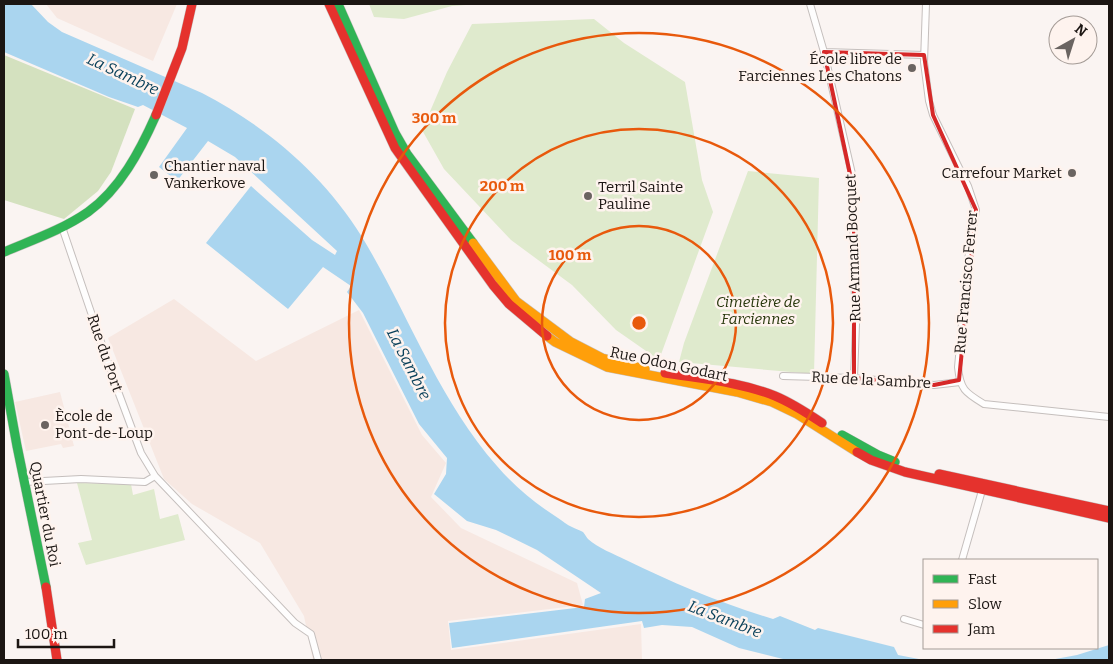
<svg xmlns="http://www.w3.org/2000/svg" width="1113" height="664" font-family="Bitter,serif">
<rect width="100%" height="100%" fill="#faf4f2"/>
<!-- built -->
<path fill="#f7e8e2" d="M 46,4 L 177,4 L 153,61 L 57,18 Z
M 174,299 L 256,361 L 359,310 L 422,435 L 446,463 L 431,497 L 461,528 L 577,583 L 583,605 L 448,621 L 451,650 L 641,624 L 642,660 L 313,660 L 304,616 L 260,543 L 192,504 L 164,479 L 108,338 Z
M 60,392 L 74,446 L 63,448 L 61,444 L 26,451 L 15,402 Z"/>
<!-- green -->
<path fill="#dfeacd" d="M 369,4 L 480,4 L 452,6 L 404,19 L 374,17 Z
M 594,19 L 624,43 L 685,82 L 702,180 L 713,212 L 659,360 L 616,330 L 572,285 L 511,240 L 444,169 L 422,130 L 447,72 L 472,24 Z
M 748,171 L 819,178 L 814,374 L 679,362 L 684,343 Z
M 77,483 L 131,484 L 133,495 L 154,489 L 160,519 L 178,514 L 185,540 L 86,565 L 78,543 L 92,540 Z"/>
<!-- forest -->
<path fill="#d4e1bf" d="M 4,55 L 135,109 L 111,172 L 98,191 L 64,219 L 4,200 Z"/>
<!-- water -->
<path fill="#aad5ef" d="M 4,4 L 31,4 L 48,22 L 62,32 L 202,93 C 267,127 323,174 362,237 C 408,313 438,399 497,466 C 515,487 536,504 558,518 C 563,521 567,525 572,527 C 575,529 580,530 583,532 C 585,534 586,537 588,539 C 598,548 614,554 626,560 C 673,583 723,604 773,619 L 780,616 L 815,630 L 818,628 L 894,647 L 898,655 L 924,660 L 787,660 L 739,648 L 692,627 L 662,625 L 644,628 L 642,621 L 452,648 L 449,623 L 584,607 L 585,599 L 601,593 L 537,550 L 496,530 L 467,521 L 434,494 L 446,474 L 447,458 L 419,424 L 363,313 L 347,292 L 351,286 L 323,267 L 288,309 L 206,243 L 251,186 L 312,240 L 335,255 L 337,251 L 235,157 L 208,141 L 177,181 L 159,167 L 187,128 L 143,105 L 138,107 L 109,97 L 4,52 Z
M 1109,645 L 1109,660 L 1050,660 L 1077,655 Z"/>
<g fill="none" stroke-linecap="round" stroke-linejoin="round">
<defs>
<path id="street" d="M 810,4 L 824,52 L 852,174 L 854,193 L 853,248 L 856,324 L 854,378
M 926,4 L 924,62 L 929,101 L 933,115 L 968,186 L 976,210 L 968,260 L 958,367 C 960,390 966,393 984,404 L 1109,417
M 824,52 L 924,55
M 62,227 L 116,386 L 141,453 L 155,476 L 295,623 L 311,634 L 318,660
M 783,376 L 854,378 L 934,385 L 960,382
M 25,482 L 81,479 L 145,482 L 155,476
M 962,560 L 983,487
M 904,619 L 924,625"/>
<path id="fast" d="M 338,4 L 395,133 L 407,154 L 473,243
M 4,252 C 32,240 62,230 88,212 C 120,189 140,151 156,115
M 4,374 L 17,446 L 46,587
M 842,435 L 878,455 L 895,462"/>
<path id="slow" d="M 473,243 L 516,301 L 571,342 L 602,358 L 645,369
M 547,336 L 555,342 L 607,367 L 737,392 L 772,402 L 797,414 L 857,452"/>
<path id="jam" d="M 329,4 L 395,148 L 493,285 L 509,304 L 547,336
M 156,115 L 182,48 L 192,4
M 665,373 C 702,379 740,382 775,396 C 792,403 807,413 822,423
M 857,452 L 871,460 L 905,472 L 1109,518
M 939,474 L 1109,511
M 46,587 L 57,660"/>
</defs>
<!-- street casing -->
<use href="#street" stroke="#c5bfbd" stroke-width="8"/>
<!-- fast casing -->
<use href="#fast" stroke="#c5bfbd" stroke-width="10"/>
<!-- slow casing -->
<use href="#slow" stroke="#c5bfbd" stroke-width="10"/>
<!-- jam casing -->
<use href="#jam" stroke="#c5bfbd" stroke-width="10"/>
<!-- street -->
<use href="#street" stroke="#fefdfd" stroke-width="6"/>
<!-- fast -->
<use href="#fast" stroke="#30b455" stroke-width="9"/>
<!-- slow -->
<use href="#slow" stroke="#ff9f0a" stroke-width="9"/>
<!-- jam -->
<use href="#jam" stroke="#e5322d" stroke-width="9"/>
</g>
<!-- marked area -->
<path fill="none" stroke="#d62828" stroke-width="4" stroke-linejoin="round" d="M 824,52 L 924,55 L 933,115 L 976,210 L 959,380 L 934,385 L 854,378 L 854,193 Z"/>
<!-- distance rings -->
<g fill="none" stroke="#e8590c" stroke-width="2.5">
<circle cx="639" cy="323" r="97"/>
<circle cx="639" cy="323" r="194"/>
<circle cx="639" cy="323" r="290"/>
</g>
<!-- markers -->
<g fill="#6a6461" stroke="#fef3ee" stroke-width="2">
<circle cx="912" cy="68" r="5"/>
<circle cx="1072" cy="173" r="5"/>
<circle cx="154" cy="175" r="5"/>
<circle cx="588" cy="196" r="5"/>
<circle cx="45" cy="425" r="5"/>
</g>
<g text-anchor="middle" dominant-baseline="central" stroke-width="5" stroke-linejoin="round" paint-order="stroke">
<!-- poi labels -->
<g font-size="15" fill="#1c1613" stroke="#fef3ee" text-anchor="start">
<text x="902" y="59" text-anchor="end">École libre de<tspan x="902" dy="17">Farciennes Les Chatons</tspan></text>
<text x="164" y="166">Chantier naval<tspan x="164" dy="17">Vankerkove</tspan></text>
<text x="1062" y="173" text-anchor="end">Carrefour Market</text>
<text x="598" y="187">Terril Sainte<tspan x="598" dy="17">Pauline</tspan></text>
<text x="55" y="416">Ècole de<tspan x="55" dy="17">Pont-de-Loup</tspan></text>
</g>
<!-- street labels -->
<g font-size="15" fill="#1c1613" stroke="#fef3ee">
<text transform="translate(853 248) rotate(-92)">Rue Armand Bocquet</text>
<text transform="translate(966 282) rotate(-85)">Rue Francisco Ferrer</text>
<text transform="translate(105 353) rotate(71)">Rue du Port</text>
<text transform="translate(669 364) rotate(12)">Rue Odon Godart</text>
<text transform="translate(871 380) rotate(3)">Rue de la Sambre</text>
<text transform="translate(45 514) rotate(79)">Quartier du Roi</text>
</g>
<!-- park labels -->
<g font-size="15" font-style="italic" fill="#27370b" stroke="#fef3ee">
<text x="758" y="302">Cimetière de<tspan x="758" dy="17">Farciennes</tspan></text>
</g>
<!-- water labels -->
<g font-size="16" font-style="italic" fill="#063e58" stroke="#fef3ee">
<text transform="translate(123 74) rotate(25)">La Sambre</text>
<text transform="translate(409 364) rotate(63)">La Sambre</text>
<text transform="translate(725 619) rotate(21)">La Sambre</text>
</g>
</g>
<circle cx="639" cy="323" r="8" fill="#e8590c" stroke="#fef3ee" stroke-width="2.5"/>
<g font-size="15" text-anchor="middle" font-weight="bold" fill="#e8590c" stroke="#fef3ee" stroke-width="5" stroke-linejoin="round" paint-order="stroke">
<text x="434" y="123">300 m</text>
<text x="502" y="191">200 m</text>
<text x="570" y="260">100 m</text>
</g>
<!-- border -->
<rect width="1113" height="664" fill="none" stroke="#1c1613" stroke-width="10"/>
<!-- legend -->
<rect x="923" y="559" width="175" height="90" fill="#fef3ee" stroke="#a49b96"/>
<rect x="933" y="575" width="25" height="8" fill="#30b455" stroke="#a49b96"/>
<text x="968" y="584" font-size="15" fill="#1c1613">Fast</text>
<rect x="933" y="600" width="25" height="8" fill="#ff9f0a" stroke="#a49b96"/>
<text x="968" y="609" font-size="15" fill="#1c1613">Slow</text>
<rect x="933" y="625" width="25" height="8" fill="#e5322d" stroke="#a49b96"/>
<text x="968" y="634" font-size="15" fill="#1c1613">Jam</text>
<!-- north arrow -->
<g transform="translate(1073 40) rotate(39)"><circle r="24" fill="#fef3ee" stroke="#a49b96"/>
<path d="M0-4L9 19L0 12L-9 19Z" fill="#6a6461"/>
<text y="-8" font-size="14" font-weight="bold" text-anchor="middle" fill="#1c1613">N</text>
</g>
<!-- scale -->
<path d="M18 639v8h96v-8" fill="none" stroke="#1c1613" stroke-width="2.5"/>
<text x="25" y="639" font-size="15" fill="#1c1613" stroke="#fef3ee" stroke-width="4" paint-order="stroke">100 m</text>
</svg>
